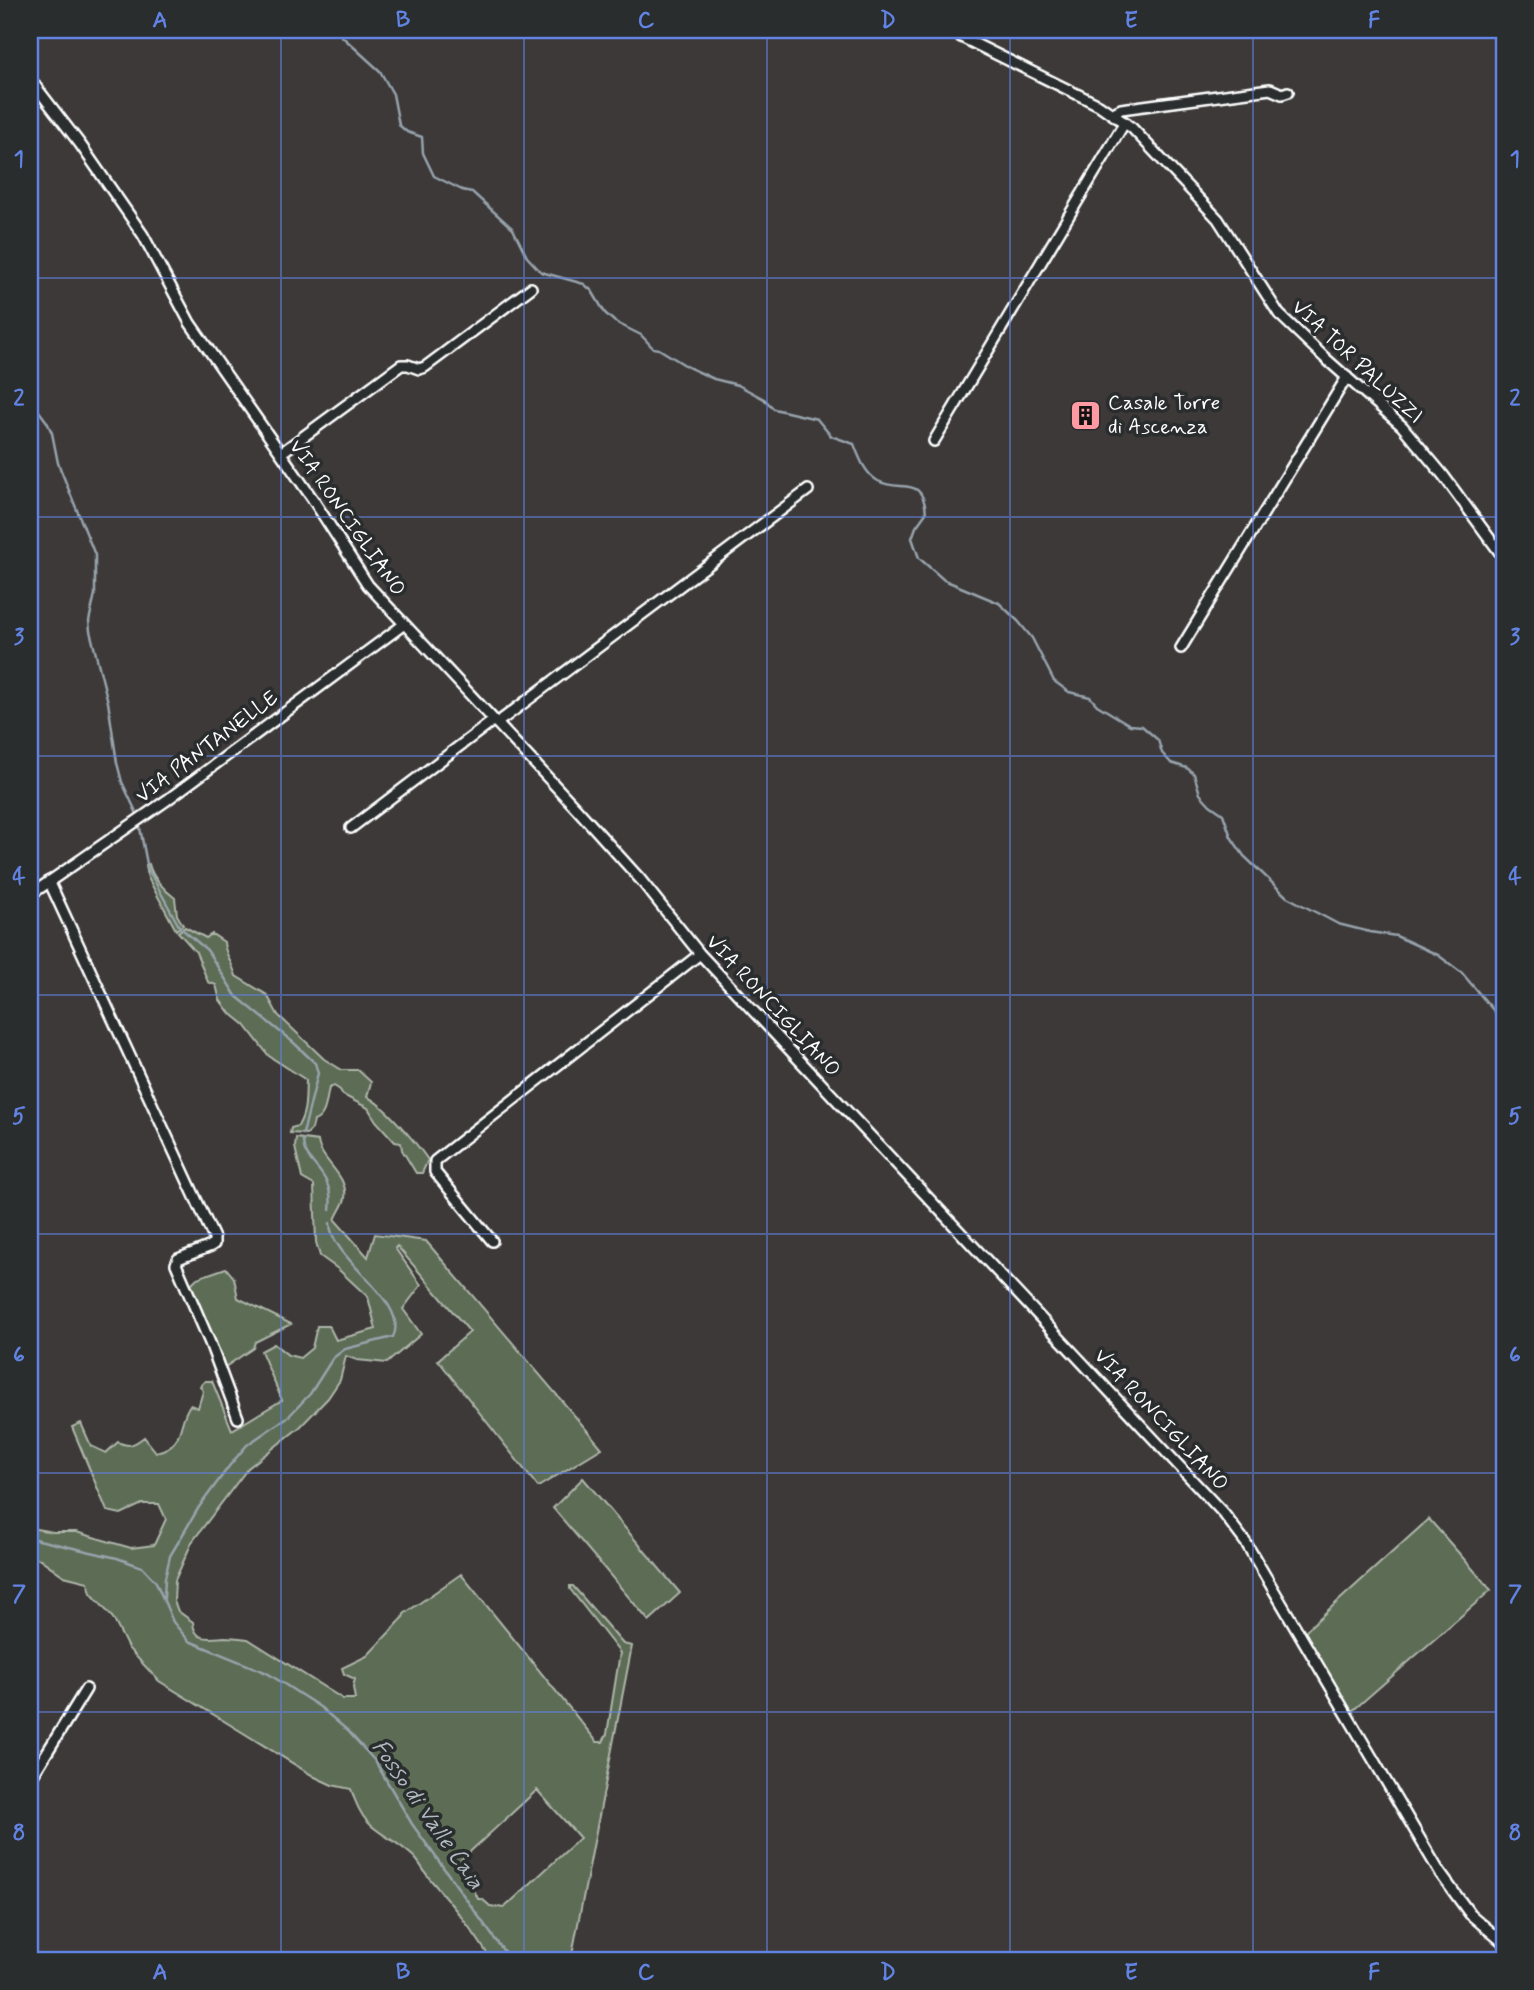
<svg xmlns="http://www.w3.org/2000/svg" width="1534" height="1990" font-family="Mynerve,sans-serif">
<rect width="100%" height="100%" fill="#3d3939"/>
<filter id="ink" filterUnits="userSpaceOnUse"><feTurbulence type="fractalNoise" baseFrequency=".0143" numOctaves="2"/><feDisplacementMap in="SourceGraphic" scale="14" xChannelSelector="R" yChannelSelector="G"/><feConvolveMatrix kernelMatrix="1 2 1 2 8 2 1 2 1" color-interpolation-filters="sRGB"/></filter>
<g filter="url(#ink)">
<!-- green -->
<path fill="#5c6c54" stroke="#aeb6aa" stroke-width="2" fill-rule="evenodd" d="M 149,864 C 152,877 164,890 175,898 L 177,915 L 183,925 L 176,930 L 148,878 L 146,865 Z
M 185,927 L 206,938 L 212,934 L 224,942 C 224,952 233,965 236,976 L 267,995 L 278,1015 L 324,1059 L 342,1070 L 358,1070 L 371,1082 L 367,1097 C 383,1103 418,1145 428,1160 L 422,1173 L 416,1173 L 402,1150 L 401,1143 L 395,1142 L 376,1121 L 368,1108 L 343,1095 L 340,1090 L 334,1086 L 329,1088 C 326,1099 327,1116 314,1121 L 312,1129 L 307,1134 L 290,1133 L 291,1128 L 298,1126 C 307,1111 305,1097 306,1080 L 269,1056 L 245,1025 L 229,1012 L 220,1000 L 216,985 L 208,982 L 196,952 L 178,932 Z
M 296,1138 L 318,1141 C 320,1161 349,1175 345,1198 C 344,1205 337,1213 335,1220 L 368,1257 L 375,1234 L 426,1241 L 602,1448 L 538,1487 L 438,1360 L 470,1332 L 397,1246 L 395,1248 L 421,1285 L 403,1309 L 421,1334 L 387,1363 L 357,1360 L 346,1356 L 340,1380 L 328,1398 L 300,1427 L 248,1468 L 192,1542 L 175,1580 L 174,1601 L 178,1611 L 193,1622 C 194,1642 210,1638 224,1637 C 233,1637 240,1638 248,1639 L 343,1699 L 355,1699 L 353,1687 L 355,1679 L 344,1674 L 342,1668 L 367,1656 L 403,1618 L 404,1614 L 461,1574 L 597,1742 L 603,1742 L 607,1734 L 620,1653 L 570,1589 L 570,1586 L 573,1586 L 623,1644 L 632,1646 L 571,1960 L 491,1960 C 474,1931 452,1905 430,1879 C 424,1872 420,1863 414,1857 C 383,1828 366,1837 351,1789 L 332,1785 L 315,1777 L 159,1681 L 128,1648 L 113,1618 L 91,1593 L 88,1582 L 64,1576 L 40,1559 L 30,1557 L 30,1528 L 53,1532 L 76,1532 L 131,1548 L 154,1545 L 166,1519 L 159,1504 L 142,1504 L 121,1514 L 107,1511 L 72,1427 L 81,1423 L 91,1446 L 106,1453 L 118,1442 C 129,1448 135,1444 144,1437 L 156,1452 C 186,1445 177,1423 190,1405 L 198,1408 L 203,1391 L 200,1386 L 205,1381 L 212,1381 L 232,1430 L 282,1400 L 261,1351 L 274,1344 L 288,1355 L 300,1358 L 312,1348 L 317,1326 L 329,1326 L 336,1340 L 376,1329 L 368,1297 L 338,1269 L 320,1256 L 316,1242 L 314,1185 L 302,1178 L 295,1147 ZM 537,1790 L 580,1838 L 504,1908 L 490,1906 L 482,1899 L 478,1899 L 461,1860 Z
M 226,1268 L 234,1278 L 238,1298 L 291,1324 L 255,1342 L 253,1348 L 225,1367 L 190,1285 L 197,1278 Z
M 583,1478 L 680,1593 L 649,1621 L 553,1508 Z
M 1429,1519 L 1491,1590 L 1350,1713 L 1303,1633 Z"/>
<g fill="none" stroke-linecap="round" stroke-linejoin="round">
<!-- stream -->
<path stroke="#97a3ac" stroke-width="2.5" d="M 335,30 L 380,71 L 393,94 L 399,125 L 407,132 L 422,137 L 423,153 L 434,176 L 462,190 L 472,192 L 513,229 L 527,257 L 541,272 L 584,284 L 592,291 L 605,313 L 615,322 L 641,335 L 653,348 L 659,349 L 688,367 L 714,379 L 738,385 L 764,399 L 774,409 L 817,419 L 831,436 L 854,444 C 859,457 865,474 878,481 C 901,493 923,474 926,513 L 916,527 L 912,538 L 919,558 L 944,580 L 999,603 L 1018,621 L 1032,638 L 1054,681 L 1069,692 L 1090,697 L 1097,705 L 1130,725 L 1142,726 L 1158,740 L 1162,753 L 1171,763 L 1187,768 L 1194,774 L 1200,794 L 1210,805 L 1223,814 L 1231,837 L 1244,856 L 1287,897 L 1338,924 L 1370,932 L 1396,936 L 1438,955 L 1462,973 L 1504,1023
M 30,399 L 47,422 L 52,433 L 58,463 L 95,555 L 95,594 L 89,621 L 90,631 L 108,702 L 117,763 L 122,782 L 137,814
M 140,828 L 148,869 L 180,928
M 183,930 L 207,950 L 236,996 L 294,1043 L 315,1063 L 318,1073 L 303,1134
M 303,1140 C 303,1166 335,1169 330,1210
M 30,1538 L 117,1558 L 142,1567 L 156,1582 L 173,1622 L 189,1641 L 267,1673 L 320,1707 L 348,1731 L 375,1761 L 412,1824 L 510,1960
M 164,1598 L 165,1578 L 170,1556 L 199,1507 L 230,1465 L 247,1445 L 289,1416 L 310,1394 L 333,1358 L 345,1349 L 393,1337 C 411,1301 330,1260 330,1223"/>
<defs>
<path id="street" d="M 947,30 L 1099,105 L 1132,128 L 1218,219 L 1279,314 L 1325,358 L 1402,426 L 1443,475 L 1504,558
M 30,79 L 80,144 L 143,235 L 190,323 L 312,498 L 368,585 L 576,808 L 640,879 L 700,954 L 1224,1514 L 1246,1543 L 1440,1873 L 1470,1914 L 1504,1943
M 1113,113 L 1121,109 L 1270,89 L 1282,94 L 1288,92
M 934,441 L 1125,122
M 281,453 L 401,365 L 408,365 L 419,369 L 425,367 L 531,288
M 1181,648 L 1347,377
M 497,723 L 808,490
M 351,828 L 494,720
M 49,881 L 214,1238 L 214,1244 L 211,1246 L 178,1259 L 176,1264 L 210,1343 L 238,1418
M 30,895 L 167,800 L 403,625
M 492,1241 L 435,1172 L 435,1161 L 700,954
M 30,1780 L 86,1689"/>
</defs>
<!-- street casing -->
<use href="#street" stroke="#fff" stroke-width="14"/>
<!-- street -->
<use href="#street" stroke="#2a2d2e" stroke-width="9"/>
</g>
</g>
<!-- grid -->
<path fill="none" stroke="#6183e4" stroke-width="2" stroke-opacity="0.55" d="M 281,30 L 281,1960M 524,30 L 524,1960M 767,30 L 767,1960M 1010,30 L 1010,1960M 1253,30 L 1253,1960M 30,278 L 1504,278M 30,517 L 1504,517M 30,756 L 1504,756M 30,995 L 1504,995M 30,1234 L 1504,1234M 30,1473 L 1504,1473M 30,1712 L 1504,1712"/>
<!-- icons -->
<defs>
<symbol id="building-square" viewBox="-11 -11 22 22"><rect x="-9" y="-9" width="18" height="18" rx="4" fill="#ff9aa2" stroke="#2a2d2e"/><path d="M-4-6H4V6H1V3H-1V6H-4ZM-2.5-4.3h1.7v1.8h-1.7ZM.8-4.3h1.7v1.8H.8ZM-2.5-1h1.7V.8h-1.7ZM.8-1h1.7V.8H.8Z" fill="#111"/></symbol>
</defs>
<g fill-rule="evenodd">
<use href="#building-square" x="1068" y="398" width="35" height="35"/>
</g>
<g text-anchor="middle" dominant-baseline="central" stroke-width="7" stroke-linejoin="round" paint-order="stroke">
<!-- street labels -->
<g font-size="21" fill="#fff" stroke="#2a2d2e">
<text transform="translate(1357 362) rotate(43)">VIA TOR PALUZZI</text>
<text transform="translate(347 518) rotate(55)">VIA RONCIGLIANO</text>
<text transform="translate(207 747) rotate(-37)">VIA PANTANELLE</text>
<text transform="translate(773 1006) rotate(47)">VIA RONCIGLIANO</text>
<text transform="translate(1161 1420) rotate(47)">VIA RONCIGLIANO</text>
</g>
<!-- poi labels -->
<g font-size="21" fill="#fff" stroke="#2a2d2e" text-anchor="start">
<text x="1108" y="403">Casale Torre<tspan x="1108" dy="24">di Ascenza</tspan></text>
</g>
<!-- water labels -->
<g font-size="23" font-style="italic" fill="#b1bac0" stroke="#2a2d2e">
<text transform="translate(427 1815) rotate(55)">Fosso di Valle Caia</text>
</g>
</g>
<!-- margin -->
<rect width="1534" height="1990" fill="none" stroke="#2a2d2e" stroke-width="77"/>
<rect x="38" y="38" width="1458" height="1914" fill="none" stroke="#6183e4" stroke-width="2.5"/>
<g font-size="23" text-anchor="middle" font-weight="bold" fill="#6183e4">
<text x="160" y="27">A</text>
<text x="403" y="27">B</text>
<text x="646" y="27">C</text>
<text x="888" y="27">D</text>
<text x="1131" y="27">E</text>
<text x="1374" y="27">F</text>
<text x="19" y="166">1</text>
<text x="1515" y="166">1</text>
<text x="19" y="405">2</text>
<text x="1515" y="405">2</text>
<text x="19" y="644">3</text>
<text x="1515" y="644">3</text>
<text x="19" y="883">4</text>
<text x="1515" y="883">4</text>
<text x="19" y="1123">5</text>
<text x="1515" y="1123">5</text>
<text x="19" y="1362">6</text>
<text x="1515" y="1362">6</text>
<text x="19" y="1601">7</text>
<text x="1515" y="1601">7</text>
<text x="19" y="1840">8</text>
<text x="1515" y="1840">8</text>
<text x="160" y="1979">A</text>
<text x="403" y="1979">B</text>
<text x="646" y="1979">C</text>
<text x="888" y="1979">D</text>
<text x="1131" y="1979">E</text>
<text x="1374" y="1979">F</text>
</g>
</svg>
